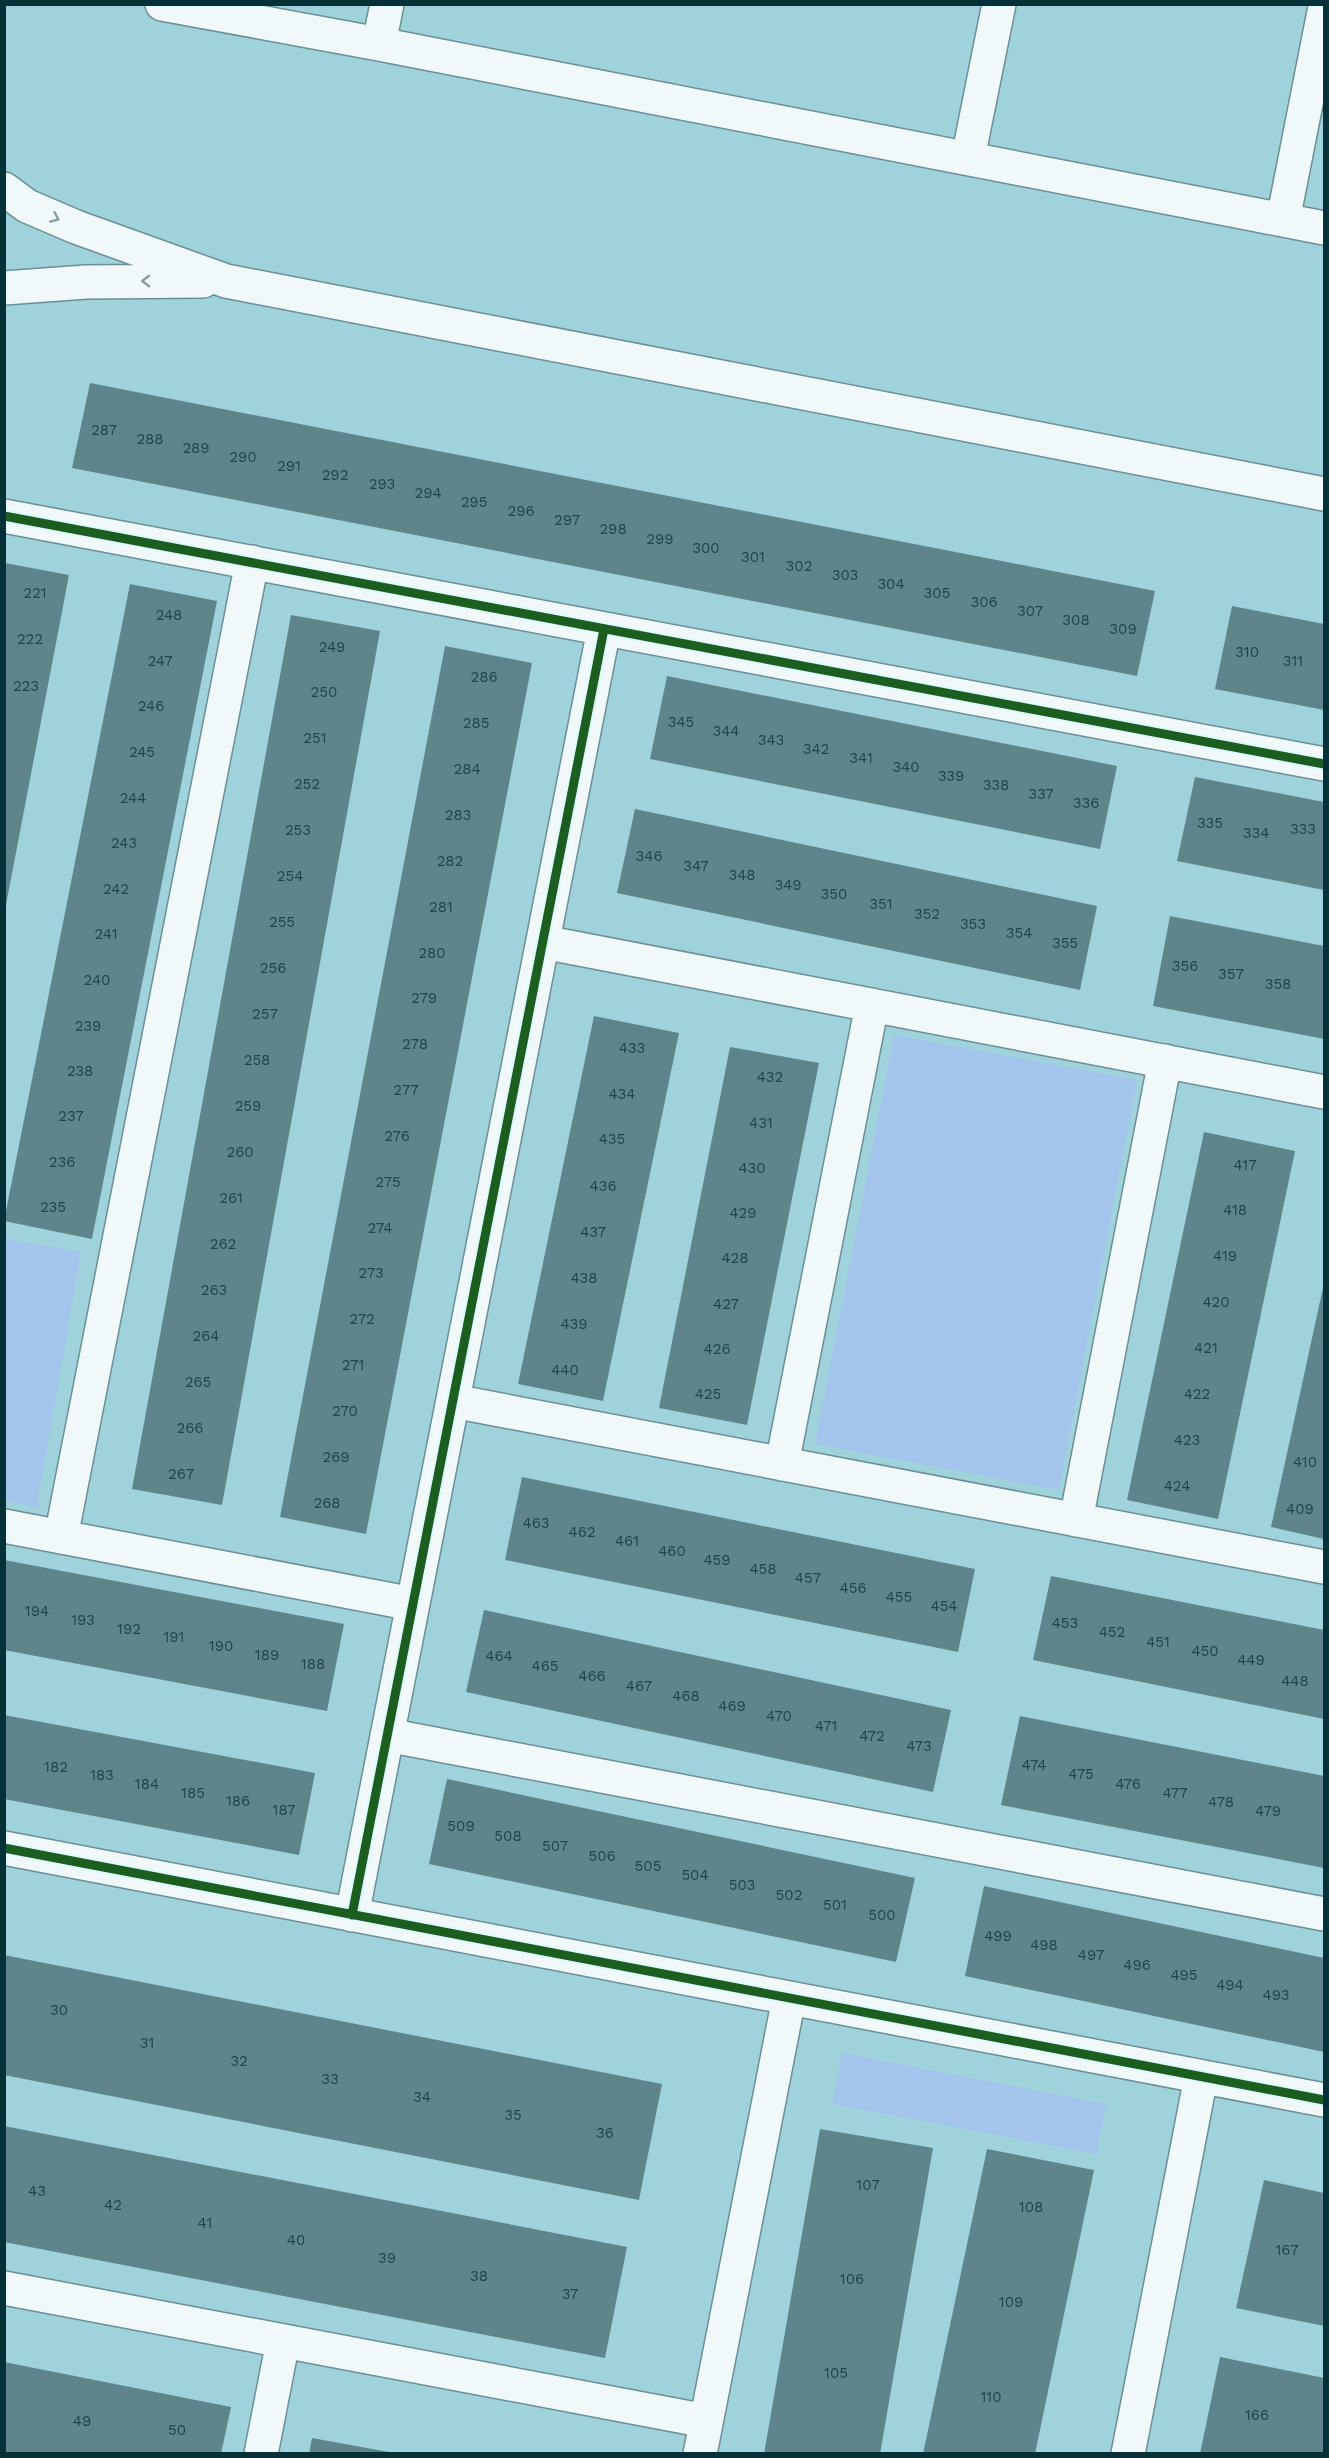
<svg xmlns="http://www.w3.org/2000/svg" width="1329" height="2458" font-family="'Work Sans',sans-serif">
<rect width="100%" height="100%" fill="#a0d2dc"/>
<!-- green -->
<path fill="#a4c5eb" d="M 894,1035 L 1137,1080 L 1059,1490 L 815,1444 Z
M 5,1239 L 81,1252 L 37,1507 L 5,1501 Z
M 842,2053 L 1106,2104 L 1097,2154 L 832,2104 Z"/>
<!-- building -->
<path fill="#5f858c" d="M 90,383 L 1155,591 L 1137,676 L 72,468 Z
M 5,563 L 69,575 L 6,905 L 5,905 Z
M 130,584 L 217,601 L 92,1239 L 4,1221 Z
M 1232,606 L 1324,624 L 1324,710 L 1215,689 Z
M 291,615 L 380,631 L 222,1505 L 132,1489 Z
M 445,646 L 532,663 L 366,1534 L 280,1517 Z
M 667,676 L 1117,766 L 1100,849 L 650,759 Z
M 1195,777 L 1324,802 L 1324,890 L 1177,861 Z
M 635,809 L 1097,906 L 1080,990 L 617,893 Z
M 1170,916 L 1324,946 L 1324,1039 L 1153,1006 Z
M 594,1016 L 679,1033 L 603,1401 L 518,1384 Z
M 730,1047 L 819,1063 L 747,1425 L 659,1408 Z
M 1204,1132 L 1295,1151 L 1218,1519 L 1127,1500 Z
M 1324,1283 L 1324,1539 L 1271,1527 Z
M 522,1477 L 975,1569 L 958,1652 L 505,1560 Z
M 4,1560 L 344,1624 L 327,1711 L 4,1650 Z
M 1051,1576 L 1324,1630 L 1324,1719 L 1033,1660 Z
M 484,1610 L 951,1710 L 933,1792 L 466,1692 Z
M 4,1715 L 315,1773 L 299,1855 L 4,1799 Z
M 1020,1716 L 1324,1776 L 1324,1868 L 1001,1805 Z
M 447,1779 L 915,1878 L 896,1962 L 429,1864 Z
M 984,1886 L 1324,1958 L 1324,2052 L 965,1976 Z
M 4,1955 L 662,2084 L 639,2200 L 4,2075 Z
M 4,2126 L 627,2247 L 605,2358 L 4,2242 Z
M 820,2129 L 933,2148 L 880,2454 L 764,2454 Z
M 987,2149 L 1094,2170 L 1035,2454 L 923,2454 Z
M 1264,2180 L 1324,2193 L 1324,2326 L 1236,2308 Z
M 1220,2357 L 1324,2378 L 1324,2454 L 1200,2454 Z
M 4,2362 L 231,2407 L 221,2454 L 4,2454 Z
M 312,2438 L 389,2452 L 389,2454 L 309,2454 Z"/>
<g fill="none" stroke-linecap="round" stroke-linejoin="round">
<defs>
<path id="minor" d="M 162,4 L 379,44 L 1324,228
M 379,44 L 387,4
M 968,158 L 999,4
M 1283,220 L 1324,12
M 4,516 L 1324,764
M 543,942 L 1324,1092
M 453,1401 L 1324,1567
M 782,1464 L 872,1005
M 1076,1520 L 1165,1061
M 4,1526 L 413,1604
M 61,1537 L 252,562
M 387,1735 L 1324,1914
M 4,1848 L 1324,2100
M 352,1915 L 604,629
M 4,2288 L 706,2421
M 261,2454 L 283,2341
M 700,2454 L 789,1998
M 1128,2454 L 1201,2077"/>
<path id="secondary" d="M 4,189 L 27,206 L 76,227 L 226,281 L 1324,494
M 4,288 L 86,282 L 203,281"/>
</defs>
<!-- minor casing -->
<use href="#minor" stroke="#6b8f96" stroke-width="36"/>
<!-- secondary casing -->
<use href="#secondary" stroke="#6b8f96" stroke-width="36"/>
<!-- minor -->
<use href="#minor" stroke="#f1f8fa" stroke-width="33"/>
<!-- secondary -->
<use href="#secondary" stroke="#f1f8fa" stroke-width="33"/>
<defs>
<path id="cycleway" d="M 4,516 L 1324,764
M 4,1848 L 1324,2100
M 352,1915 L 604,629"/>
</defs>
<!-- cycleway casing -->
<use href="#cycleway" stroke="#dff9fe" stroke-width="13"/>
<!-- cycleway -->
<use href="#cycleway" stroke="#1b5e20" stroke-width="9"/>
</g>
<!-- one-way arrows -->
<defs><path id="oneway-chevron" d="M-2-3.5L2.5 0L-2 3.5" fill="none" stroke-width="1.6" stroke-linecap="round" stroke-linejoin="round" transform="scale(1.5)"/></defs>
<g stroke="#889ea3">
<use href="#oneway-chevron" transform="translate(55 218) rotate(24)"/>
<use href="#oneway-chevron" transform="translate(146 281) rotate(180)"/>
</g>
<g text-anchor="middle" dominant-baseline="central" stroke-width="6" stroke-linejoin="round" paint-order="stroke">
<!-- number labels -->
<g font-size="15" fill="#1d464d">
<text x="104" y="430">287</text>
<text x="150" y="439">288</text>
<text x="196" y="448">289</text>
<text x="243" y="457">290</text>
<text x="289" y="466">291</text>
<text x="335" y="475">292</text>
<text x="382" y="484">293</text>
<text x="428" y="493">294</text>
<text x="474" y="502">295</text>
<text x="521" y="511">296</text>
<text x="567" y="520">297</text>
<text x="613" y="529">298</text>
<text x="660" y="539">299</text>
<text x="706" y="548">300</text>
<text x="753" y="557">301</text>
<text x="799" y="566">302</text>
<text x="845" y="575">303</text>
<text x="891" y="584">304</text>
<text x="35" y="593">221</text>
<text x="937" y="593">305</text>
<text x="984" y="602">306</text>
<text x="1030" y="611">307</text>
<text x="169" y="615">248</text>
<text x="1076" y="620">308</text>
<text x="1123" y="629">309</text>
<text x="30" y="639">222</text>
<text x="332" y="647">249</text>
<text x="1247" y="652">310</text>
<text x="160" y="661">247</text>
<text x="1293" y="661">311</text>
<text x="484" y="677">286</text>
<text x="26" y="686">223</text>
<text x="324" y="692">250</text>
<text x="151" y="706">246</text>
<text x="681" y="722">345</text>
<text x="476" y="723">285</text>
<text x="726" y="731">344</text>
<text x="315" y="738">251</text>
<text x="771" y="740">343</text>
<text x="816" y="749">342</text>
<text x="142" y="752">245</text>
<text x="861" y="758">341</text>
<text x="906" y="767">340</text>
<text x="467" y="769">284</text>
<text x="951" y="776">339</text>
<text x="307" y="784">252</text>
<text x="996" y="785">338</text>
<text x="1041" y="794">337</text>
<text x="133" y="798">244</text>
<text x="1086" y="803">336</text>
<text x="458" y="815">283</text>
<text x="1210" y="823">335</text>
<text x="1303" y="829">333</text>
<text x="298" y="830">253</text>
<text x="1256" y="833">334</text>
<text x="124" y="843">243</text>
<text x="649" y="856">346</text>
<text x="450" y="861">282</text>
<text x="696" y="866">347</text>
<text x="742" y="875">348</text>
<text x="290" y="876">254</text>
<text x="788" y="885">349</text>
<text x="116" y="889">242</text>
<text x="834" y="894">350</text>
<text x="881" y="904">351</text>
<text x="441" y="907">281</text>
<text x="927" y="914">352</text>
<text x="282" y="922">255</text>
<text x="973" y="924">353</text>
<text x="1019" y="933">354</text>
<text x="106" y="934">241</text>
<text x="1065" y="943">355</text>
<text x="432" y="953">280</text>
<text x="1185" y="966">356</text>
<text x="273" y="968">256</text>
<text x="1231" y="974">357</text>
<text x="97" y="980">240</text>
<text x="1278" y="984">358</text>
<text x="424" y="998">279</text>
<text x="265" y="1014">257</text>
<text x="88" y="1026">239</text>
<text x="415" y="1044">278</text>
<text x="632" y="1048">433</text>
<text x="257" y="1060">258</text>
<text x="80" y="1071">238</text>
<text x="770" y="1077">432</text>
<text x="406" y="1090">277</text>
<text x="622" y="1094">434</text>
<text x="248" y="1106">259</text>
<text x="71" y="1116">237</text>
<text x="761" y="1123">431</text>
<text x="397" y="1136">276</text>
<text x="612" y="1139">435</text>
<text x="240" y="1152">260</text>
<text x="62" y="1162">236</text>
<text x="1245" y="1165">417</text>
<text x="752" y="1168">430</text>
<text x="388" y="1182">275</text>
<text x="603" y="1186">436</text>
<text x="231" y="1198">261</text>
<text x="53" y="1207">235</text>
<text x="1235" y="1210">418</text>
<text x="743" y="1213">429</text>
<text x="380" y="1228">274</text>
<text x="593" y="1232">437</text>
<text x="223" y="1244">262</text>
<text x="1225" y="1256">419</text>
<text x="735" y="1258">428</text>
<text x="371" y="1273">273</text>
<text x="584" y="1278">438</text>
<text x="214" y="1290">263</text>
<text x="1216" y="1302">420</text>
<text x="726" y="1304">427</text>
<text x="362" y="1319">272</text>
<text x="574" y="1324">439</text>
<text x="206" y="1336">264</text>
<text x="1206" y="1348">421</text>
<text x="717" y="1349">426</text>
<text x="353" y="1365">271</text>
<text x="565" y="1370">440</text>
<text x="198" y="1382">265</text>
<text x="708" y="1394">425</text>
<text x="1197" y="1394">422</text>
<text x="345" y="1411">270</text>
<text x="190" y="1428">266</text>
<text x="1187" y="1440">423</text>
<text x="336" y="1457">269</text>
<text x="1305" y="1462">410</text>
<text x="181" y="1474">267</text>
<text x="1177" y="1486">424</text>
<text x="327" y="1503">268</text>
<text x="1300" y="1509">409</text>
<text x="536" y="1523">463</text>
<text x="582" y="1532">462</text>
<text x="627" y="1541">461</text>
<text x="672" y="1551">460</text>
<text x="717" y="1560">459</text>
<text x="763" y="1569">458</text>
<text x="808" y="1578">457</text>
<text x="853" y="1588">456</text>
<text x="899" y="1597">455</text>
<text x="944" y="1606">454</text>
<text x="37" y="1611">194</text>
<text x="83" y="1620">193</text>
<text x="1065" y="1623">453</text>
<text x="129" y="1629">192</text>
<text x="1112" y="1632">452</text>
<text x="174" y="1637">191</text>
<text x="1158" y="1642">451</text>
<text x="221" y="1646">190</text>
<text x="1205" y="1651">450</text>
<text x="267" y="1655">189</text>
<text x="499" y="1656">464</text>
<text x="1251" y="1660">449</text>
<text x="313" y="1664">188</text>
<text x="545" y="1666">465</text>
<text x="592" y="1676">466</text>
<text x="1295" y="1681">448</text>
<text x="639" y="1686">467</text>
<text x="686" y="1696">468</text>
<text x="732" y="1706">469</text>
<text x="779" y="1716">470</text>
<text x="826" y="1726">471</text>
<text x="872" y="1736">472</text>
<text x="919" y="1746">473</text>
<text x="1034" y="1765">474</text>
<text x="56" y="1767">182</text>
<text x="1081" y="1774">475</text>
<text x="102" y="1775">183</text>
<text x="147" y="1784">184</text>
<text x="1128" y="1784">476</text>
<text x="193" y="1793">185</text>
<text x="1175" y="1793">477</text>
<text x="238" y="1801">186</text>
<text x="1221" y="1802">478</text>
<text x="284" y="1810">187</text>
<text x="1268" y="1811">479</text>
<text x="461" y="1826">509</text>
<text x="508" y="1836">508</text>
<text x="555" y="1846">507</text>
<text x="602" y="1856">506</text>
<text x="648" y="1866">505</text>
<text x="695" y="1875">504</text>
<text x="742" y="1885">503</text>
<text x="789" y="1895">502</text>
<text x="835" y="1905">501</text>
<text x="882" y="1915">500</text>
<text x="998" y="1936">499</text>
<text x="1044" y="1945">498</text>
<text x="1091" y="1955">497</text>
<text x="1137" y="1965">496</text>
<text x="1184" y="1975">495</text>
<text x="1230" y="1985">494</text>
<text x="1276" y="1995">493</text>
<text x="59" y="2010">30</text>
<text x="147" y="2043">31</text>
<text x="239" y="2061">32</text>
<text x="330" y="2079">33</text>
<text x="422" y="2097">34</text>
<text x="513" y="2115">35</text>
<text x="605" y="2133">36</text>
<text x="868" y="2185">107</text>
<text x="37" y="2191">43</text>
<text x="113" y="2205">42</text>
<text x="1031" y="2207">108</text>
<text x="205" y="2223">41</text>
<text x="296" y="2240">40</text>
<text x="1287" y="2250">167</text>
<text x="387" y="2258">39</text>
<text x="479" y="2276">38</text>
<text x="852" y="2279">106</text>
<text x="570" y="2294">37</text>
<text x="1011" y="2302">109</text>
<text x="836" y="2373">105</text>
<text x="991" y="2397">110</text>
<text x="1257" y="2415">166</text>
<text x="82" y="2421">49</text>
<text x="177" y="2430">50</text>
</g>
</g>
<!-- border -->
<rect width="1329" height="2458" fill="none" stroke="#073138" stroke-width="12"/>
</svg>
